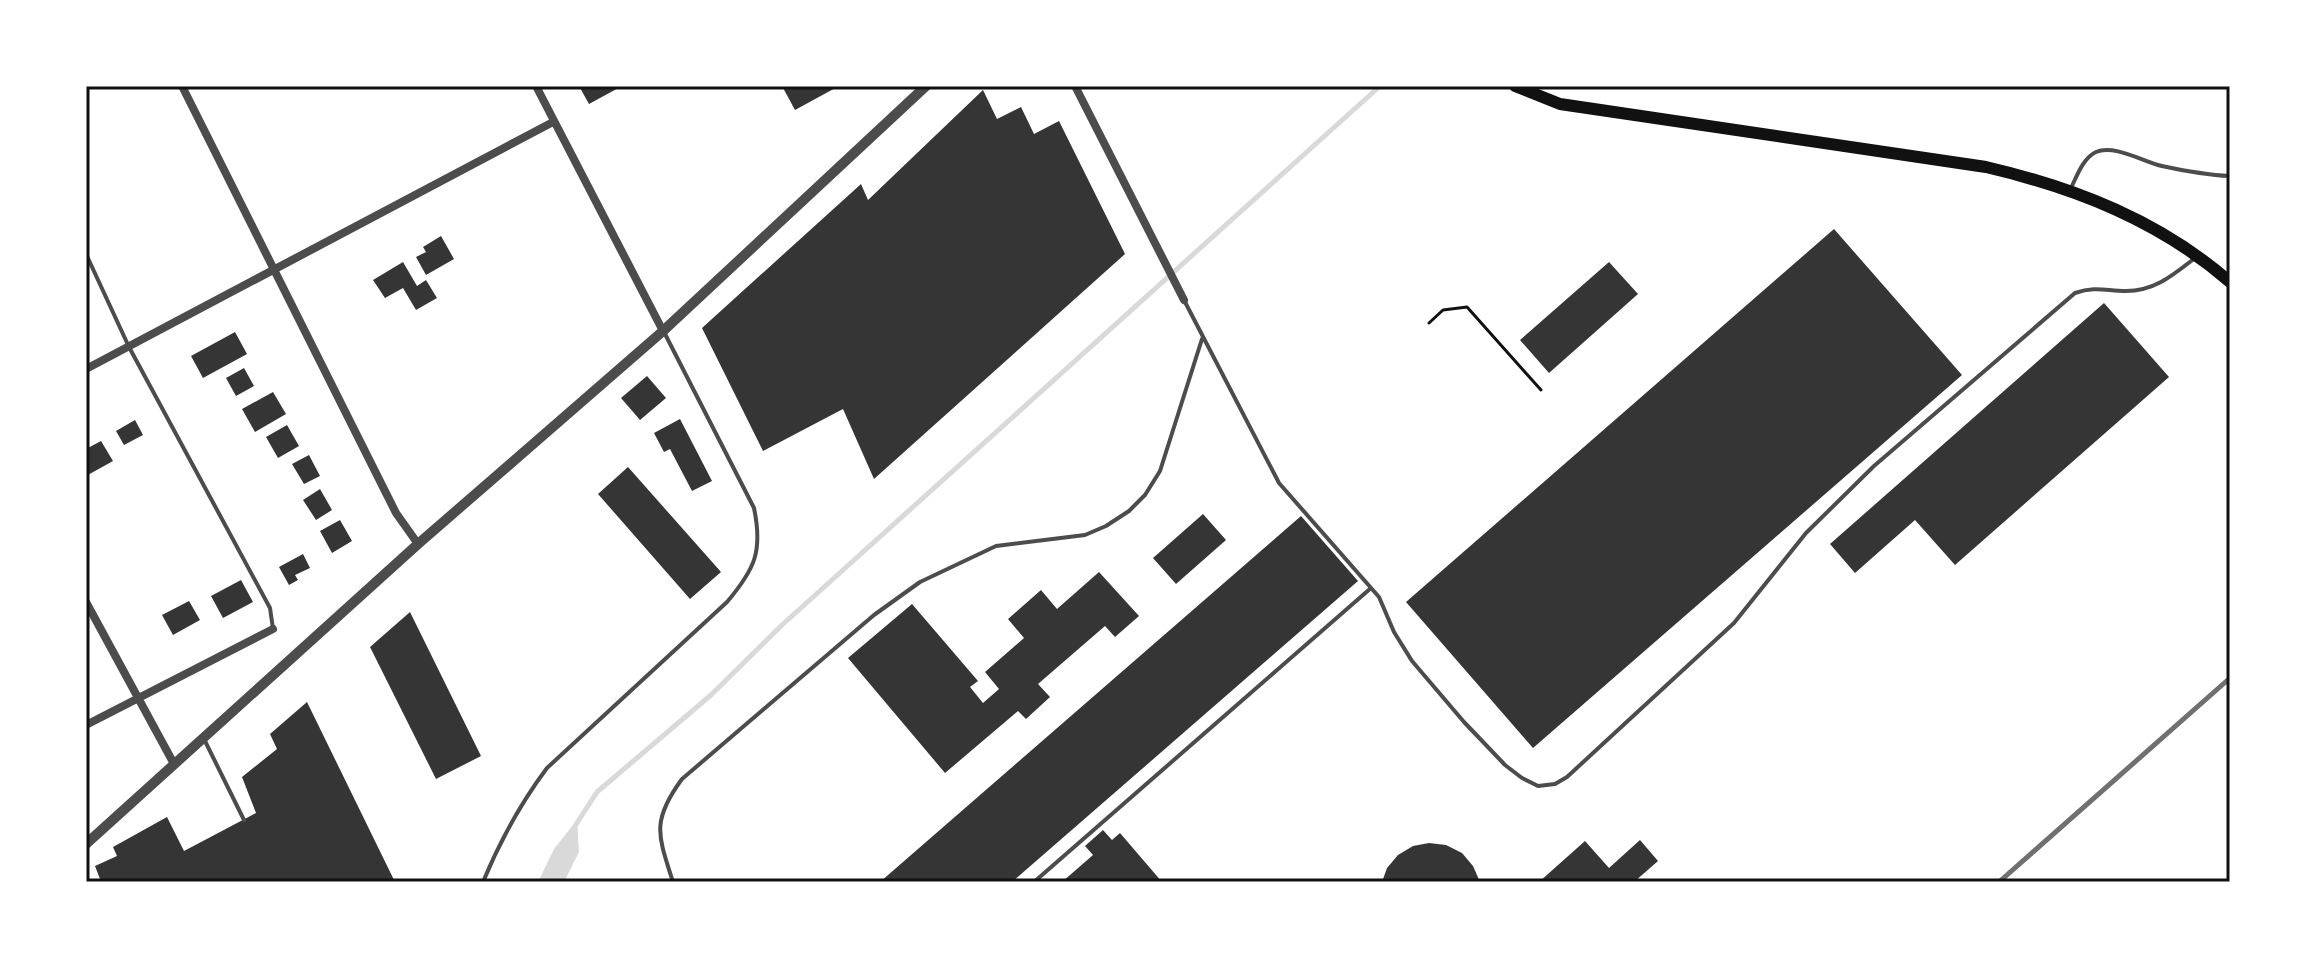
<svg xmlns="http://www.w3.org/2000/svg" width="2316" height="968" font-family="'IBM Plex Sans',sans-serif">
<rect width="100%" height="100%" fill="#fff"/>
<!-- water -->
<path fill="#d9d9d9" d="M 577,820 L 579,852 L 564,882 L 538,882 L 554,849 Z"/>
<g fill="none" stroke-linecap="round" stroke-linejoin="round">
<!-- stream -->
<path stroke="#d9d9d9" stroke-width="5" d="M 575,826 L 597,792 L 711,695 L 782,625 L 1380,86"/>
</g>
<!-- building -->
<path fill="#353535" d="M 579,86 L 622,86 L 589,104 Z
M 782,86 L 839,86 L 795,110 Z
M 983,90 L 997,119 L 1021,107 L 1034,134 L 1059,121 L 1125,254 L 874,479 L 843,409 L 763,451 L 702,328 L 861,184 L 868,200 Z
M 1834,229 L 1962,375 L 1533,748 L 1406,602 Z
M 441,236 L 454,259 L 426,275 L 416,257 L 426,252 L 423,247 Z
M 403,262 L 417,286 L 426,280 L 437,298 L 416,310 L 403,288 L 385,298 L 373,280 Z
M 1609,262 L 1638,294 L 1549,373 L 1520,340 Z
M 2104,303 L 2169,377 L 1955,565 L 1915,520 L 1855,573 L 1830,544 Z
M 235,332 L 247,354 L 203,378 L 191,356 Z
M 244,368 L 254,386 L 236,396 L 226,378 Z
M 647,376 L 666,398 L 640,420 L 621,398 Z
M 273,392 L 286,414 L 255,432 L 242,409 Z
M 680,419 L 712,481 L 692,491 L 670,449 L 664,452 L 654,433 Z
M 135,420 L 143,435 L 124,445 L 116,431 Z
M 287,425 L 299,446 L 278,458 L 266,437 Z
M 101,441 L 113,461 L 86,476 L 86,449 Z
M 309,455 L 320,476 L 304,484 L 292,464 Z
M 628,467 L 721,572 L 690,599 L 598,494 Z
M 320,489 L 332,510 L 316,520 L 303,500 Z
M 1203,514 L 1226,540 L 1176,584 L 1153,558 Z
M 1301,516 L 1358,581 L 1012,882 L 880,882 Z
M 340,520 L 352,541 L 332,553 L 320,531 Z
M 303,554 L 310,568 L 295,575 L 298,580 L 289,585 L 279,567 Z
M 1099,572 L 1139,616 L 1115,637 L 1105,626 L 1038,684 L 1050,697 L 1026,719 L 1018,711 L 945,773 L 848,658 L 912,604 L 978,681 L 970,687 L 983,703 L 999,689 L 985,672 L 1024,638 L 1008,619 L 1041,590 L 1057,609 Z
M 241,580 L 253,602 L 223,618 L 211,596 Z
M 189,601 L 200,620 L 173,635 L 162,615 Z
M 410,612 L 481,756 L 436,779 L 370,647 Z
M 307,702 L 395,882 L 93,882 L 100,879 L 95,866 L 117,856 L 113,847 L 167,817 L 184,851 L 256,813 L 242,777 L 277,749 L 270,734 Z
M 1103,830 L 1112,840 L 1120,833 L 1162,882 L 1062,882 L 1093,855 L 1085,846 Z
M 1640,840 L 1658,861 L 1634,882 L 1539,882 L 1585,841 L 1609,868 Z
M 1429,843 L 1446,845 L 1462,853 L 1473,866 L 1480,882 L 1382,882 L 1387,868 L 1398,855 L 1413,846 Z"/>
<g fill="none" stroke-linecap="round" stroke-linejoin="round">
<!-- path -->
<path stroke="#111" stroke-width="3" d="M 1429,323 L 1443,310 L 1467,307 L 1541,390"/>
<!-- service -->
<path stroke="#4c4c4c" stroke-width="4" d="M 2071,188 C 2077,176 2083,158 2096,152 C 2114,144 2144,162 2162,166 C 2185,171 2207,175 2230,176
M 86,254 L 129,347 L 270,608 L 273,629
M 1185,302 L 1279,483 L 1379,597 L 1394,632 L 1412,661 L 1464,722 L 1505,765 L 1522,778 L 1538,786 L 1555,784 L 1567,777 L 1734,623 L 1806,533 L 1874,466 L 2075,293 C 2096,286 2106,291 2126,291 C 2155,291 2173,275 2195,258
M 204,739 L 244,820
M 483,882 C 500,841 520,804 547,768 L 727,602 C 755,569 763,551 754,508 L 664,332
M 673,882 C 658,835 651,821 682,779 L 874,615 L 920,582 L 996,546 L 1085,535 L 1106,526 L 1129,511 L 1145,495 L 1160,471 L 1202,339
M 1034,882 L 1371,588"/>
<!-- minor -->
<path stroke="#4c4c4c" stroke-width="8" d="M 182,86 L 396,513 L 418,544
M 536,86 L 663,331
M 1075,86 L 1184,300
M 86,369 L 553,122
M 86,602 L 174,764
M 86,725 L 273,629"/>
<!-- tertiary -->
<path stroke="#4c4c4c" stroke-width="10" d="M 86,844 L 418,544 L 663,331 L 926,86"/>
<!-- secondary -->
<path stroke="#111" stroke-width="12" d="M 1515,86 L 1560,104 L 1986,167 C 2076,188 2160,221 2230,282"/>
<!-- rail -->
<path stroke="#707070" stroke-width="5" d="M 1999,882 L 2230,678"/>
</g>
<!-- border -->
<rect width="2316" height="968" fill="none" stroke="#ffffff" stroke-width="176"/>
<rect x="88" y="88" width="2140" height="792" fill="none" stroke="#111" stroke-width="3"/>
</svg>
